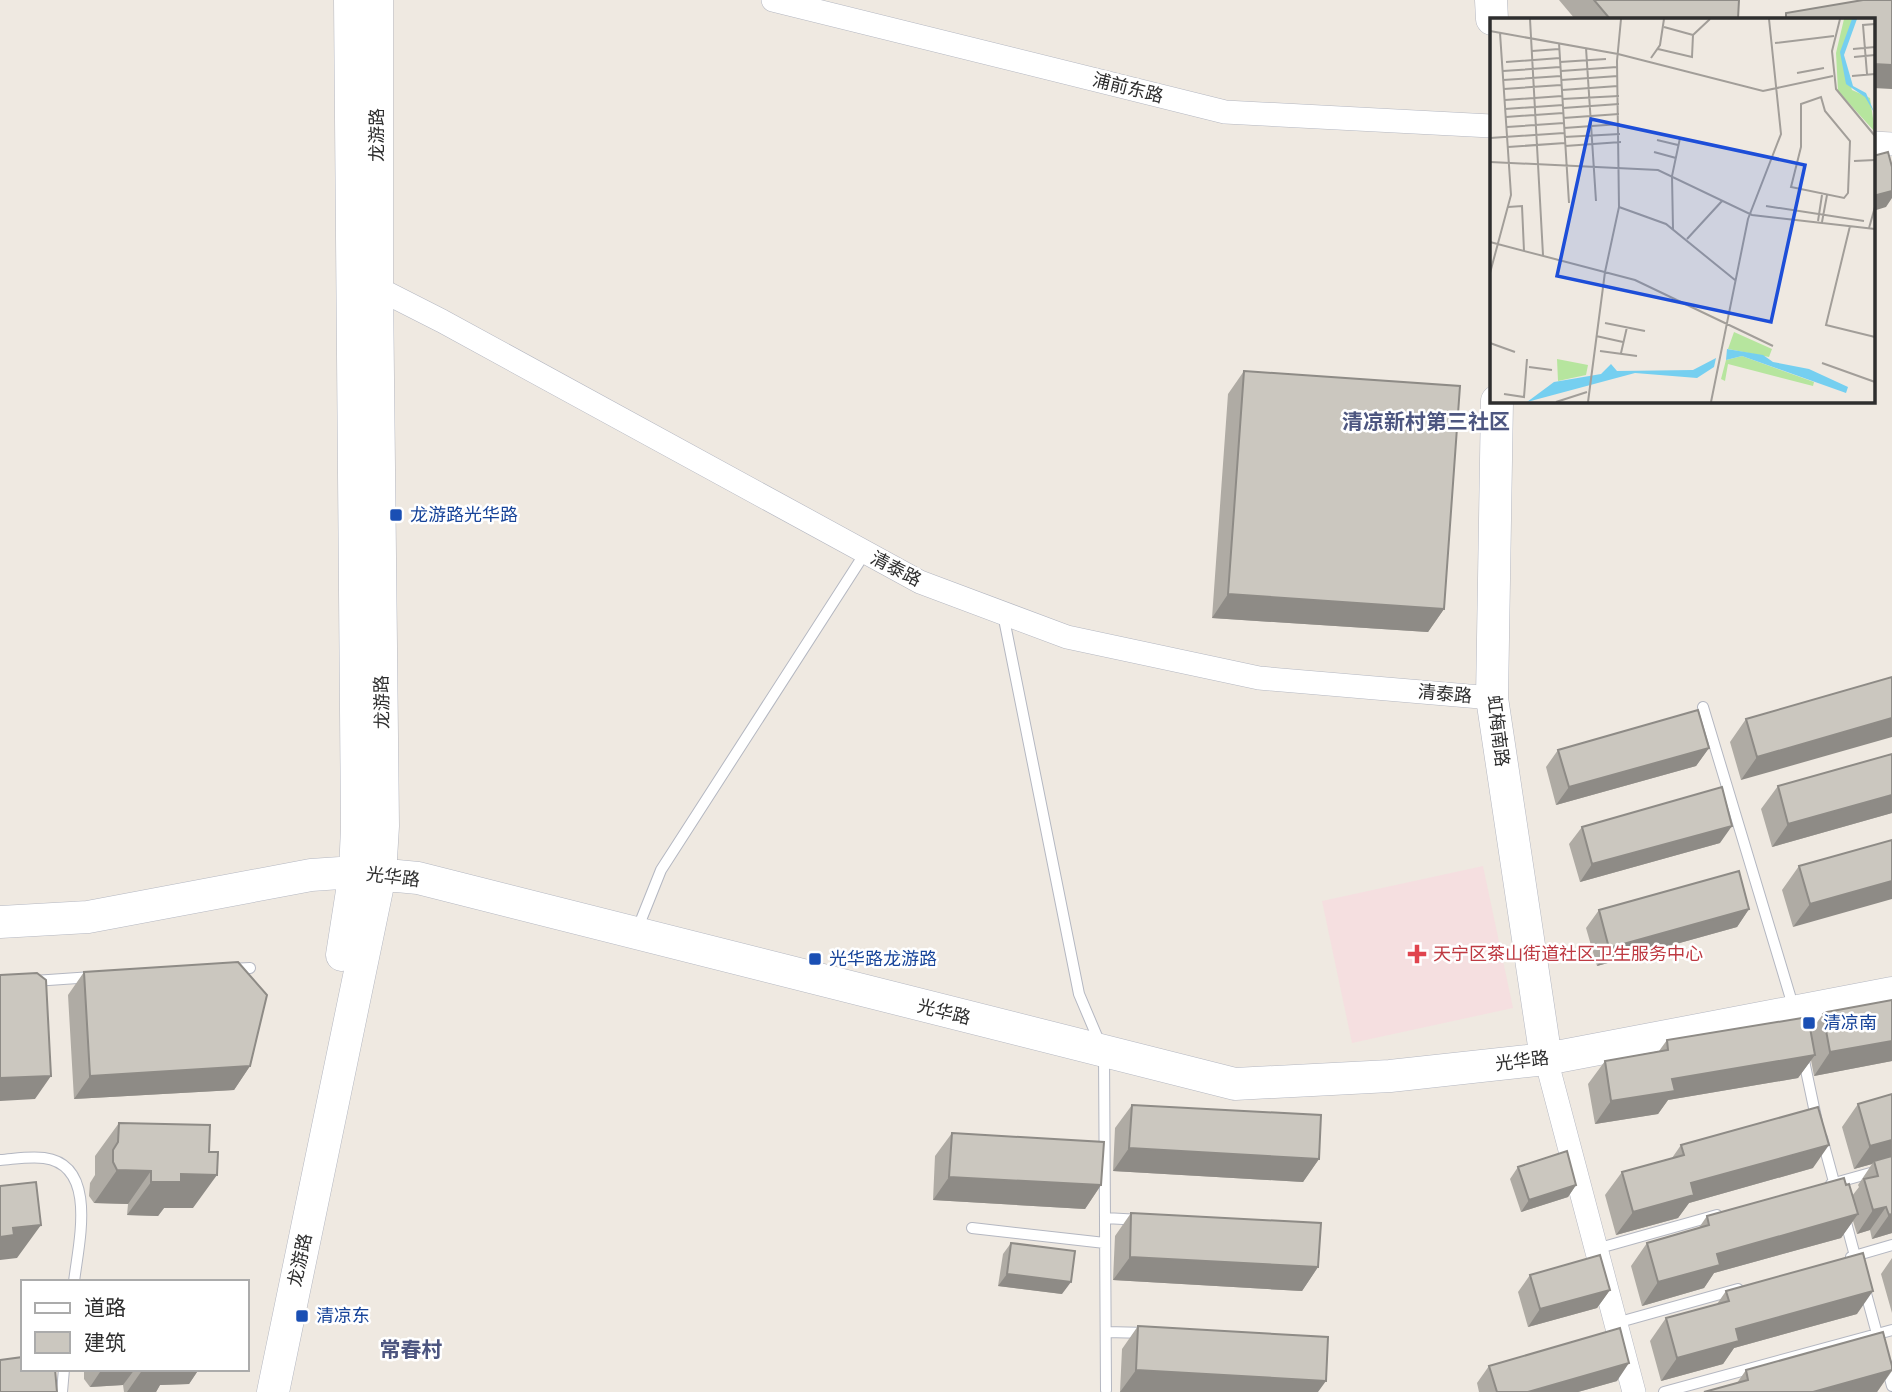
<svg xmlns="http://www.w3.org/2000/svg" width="1892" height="1392" font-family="Rubik,'Noto Sans SC',sans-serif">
<rect width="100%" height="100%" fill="#efe9e1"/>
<!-- medical -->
<path fill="#f5dfe0" d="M 1483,866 L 1513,1008 L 1352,1043 L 1322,901 Z"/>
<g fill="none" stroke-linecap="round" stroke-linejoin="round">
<defs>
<path id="lane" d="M 1003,614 L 1079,994 L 1104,1053 L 1106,1390
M 1703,707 L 1794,1009
M 637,930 L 661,870 L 865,553
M 230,969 L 250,968
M 34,981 L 92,977
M 1803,1056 L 1817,1122
M 1822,1138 L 1837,1193
M 0,1160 C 14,1159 30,1156 44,1158 C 99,1165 78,1245 74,1282
M 1831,1184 L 1892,1167
M 1844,1215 L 1858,1267
M 1105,1218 L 1141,1220
M 972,1228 L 1105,1243
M 1596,1249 L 1717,1215
M 1851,1257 L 1892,1245
M 1864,1286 L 1880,1345
M 1616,1323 L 1738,1289
M 1106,1332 L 1148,1333
M 1886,1363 L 1892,1386
M 62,1392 L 64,1369
M 1664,1392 L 1892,1330"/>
<path id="street" d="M 773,0 L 1225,112 L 1491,126
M 1873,143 L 1892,144
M 364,287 L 377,288 L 442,321 L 920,582 L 1067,637 L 1259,678 L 1492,698
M 1546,1059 L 1634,1392"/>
<path id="secondary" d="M 1491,0 L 1492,19
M 1497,401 L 1492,698 L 1546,1059
M 0,922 L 88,917 L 311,875 L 355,872 L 418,878 L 1235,1084 L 1390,1076 L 1546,1059 L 1892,993
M 342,955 L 355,872 L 357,828 L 350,0
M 273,1392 L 380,875 L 383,826 L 377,288 L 377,0"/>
</defs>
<!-- lane casing -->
<use href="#lane" stroke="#b4b7c1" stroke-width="12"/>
<!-- street casing -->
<use href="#street" stroke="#b4b7c1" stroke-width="24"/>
<!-- secondary casing -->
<use href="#secondary" stroke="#b4b7c1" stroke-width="33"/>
<!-- lane -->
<use href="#lane" stroke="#fff" stroke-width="10"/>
<!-- street -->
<use href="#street" stroke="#fff" stroke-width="23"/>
<!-- secondary -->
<use href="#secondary" stroke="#fff" stroke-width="32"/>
</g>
<!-- wall -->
<path fill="#afaba4" d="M 1559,0 L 1739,0 L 1738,19 L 1575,19 Z
M 1244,371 L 1444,609 L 1428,632 L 1212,618 L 1228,394 Z
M 1892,677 L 1741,780 L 1730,742 L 1746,719 Z
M 1709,748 L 1696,766 L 1556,805 L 1546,767 L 1558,750 Z
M 1892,754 L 1892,813 L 1772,847 L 1761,809 L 1778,786 Z
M 1582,827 L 1720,843 L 1580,882 L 1569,844 Z
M 1892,840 L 1793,927 L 1782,890 L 1799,866 Z
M 1749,909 L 1737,927 L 1597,966 L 1586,928 L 1599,910 Z
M 84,972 L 250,1066 L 234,1090 L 74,1099 L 68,995 Z
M 1892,1000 L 1892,1061 L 1814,1076 L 1811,1060 L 1798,1078 L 1668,1100 L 1658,1114 L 1595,1124 L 1588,1084 L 1605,1061 L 1659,1051 L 1667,1040 L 1810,1032 L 1823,1014 Z
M 1892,1094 L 1892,1233 L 1872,1239 L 1870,1230 L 1857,1234 L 1853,1221 L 1841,1238 L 1714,1273 L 1704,1288 L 1642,1306 L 1631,1266 L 1647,1243 L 1698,1229 L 1707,1216 L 1846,1185 L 1852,1196 L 1859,1187 L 1858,1185 L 1872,1164 L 1854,1169 L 1842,1127 L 1858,1104 Z
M 1132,1105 L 1319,1159 L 1303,1182 L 1113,1171 L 1115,1128 Z
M 119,1123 L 193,1208 L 164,1208 L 158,1216 L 127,1215 L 128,1204 L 94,1203 L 89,1196 L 90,1183 L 95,1175 L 95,1156 Z
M 952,1133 L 1101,1185 L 1085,1209 L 933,1200 L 935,1156 Z
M 1681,1145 L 1813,1168 L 1689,1203 L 1678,1218 L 1616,1235 L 1605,1195 L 1622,1172 L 1672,1158 Z
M 1518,1167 L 1576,1185 L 1568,1197 L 1521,1212 L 1510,1179 Z
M 1131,1213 L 1318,1267 L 1302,1291 L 1113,1280 L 1115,1236 Z
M 1011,1243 L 1062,1294 L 998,1286 L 1003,1254 Z
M 1892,1258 L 1892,1313 L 1881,1274 Z
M 1530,1275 L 1610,1290 L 1597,1308 L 1528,1327 L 1518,1292 Z
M 1726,1291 L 1857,1314 L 1734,1348 L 1723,1364 L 1661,1381 L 1650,1341 L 1666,1318 L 1717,1304 Z
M 1138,1326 L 1318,1392 L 1120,1392 L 1122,1349 Z
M 1489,1366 L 1617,1381 L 1578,1392 L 1479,1392 L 1477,1383 Z
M 84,1369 L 199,1369 L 189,1384 L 160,1385 L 156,1392 L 124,1392 L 123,1385 L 90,1387 L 84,1379 Z
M 1746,1370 L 1892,1371 L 1877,1392 L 1704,1392 L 1737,1383 Z"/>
<!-- shaded-wall -->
<path fill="#8e8b86" d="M 1873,64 L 1892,65 L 1892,89 L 1873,88 Z
M 1892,191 L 1892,198 L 1886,207 L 1873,211 L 1873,196 Z
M 1228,594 L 1444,609 L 1428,632 L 1212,618 Z
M 1892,718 L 1892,737 L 1741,780 L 1757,757 Z
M 1709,748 L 1696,766 L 1556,805 L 1569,787 Z
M 1892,795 L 1892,813 L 1772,847 L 1788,824 Z
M 1732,826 L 1720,843 L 1580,882 L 1592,864 Z
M 1892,881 L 1892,899 L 1793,927 L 1810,904 Z
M 1749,909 L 1737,927 L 1597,966 L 1609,948 Z
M 1892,1041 L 1892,1061 L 1814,1076 L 1830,1052 Z
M 1815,1055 L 1798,1078 L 1668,1100 L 1658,1114 L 1595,1124 L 1611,1101 L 1672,1079 Z
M 250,1066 L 234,1090 L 74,1099 L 90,1076 Z
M 51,1076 L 35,1099 L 0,1101 L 0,1078 Z
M 1892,1140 L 1892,1157 L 1874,1161 L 1872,1164 L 1854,1169 L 1870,1146 Z
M 1829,1145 L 1813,1168 L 1689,1203 L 1678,1218 L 1616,1235 L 1633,1212 L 1691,1183 Z
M 1129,1148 L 1319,1159 L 1303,1182 L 1113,1171 Z
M 117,1170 L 151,1171 L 128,1204 L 94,1203 Z
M 181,1174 L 217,1175 L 193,1208 L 164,1208 L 158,1216 L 127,1215 L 151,1182 Z
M 949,1177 L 1101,1185 L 1085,1209 L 933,1200 Z
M 1576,1185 L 1568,1197 L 1521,1212 L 1529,1200 Z
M 1886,1207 L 1870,1230 L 1857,1234 L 1873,1210 Z
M 1858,1214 L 1841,1238 L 1714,1273 L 1704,1288 L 1642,1306 L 1658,1282 L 1717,1254 Z
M 1892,1214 L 1892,1233 L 1872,1239 L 1889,1215 Z
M 41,1225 L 17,1258 L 0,1260 L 0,1237 L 13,1228 Z
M 1130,1257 L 1318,1267 L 1302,1291 L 1113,1280 Z
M 1007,1274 L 1071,1282 L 1062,1294 L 998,1286 Z
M 1610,1290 L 1597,1308 L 1528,1327 L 1540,1309 Z
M 1873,1291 L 1857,1314 L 1734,1348 L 1723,1364 L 1661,1381 L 1677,1358 L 1736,1329 Z
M 1629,1363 L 1617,1381 L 1578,1392 L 1528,1392 Z
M 102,1369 L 135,1369 L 123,1385 L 90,1387 Z
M 143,1369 L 199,1369 L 189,1384 L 160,1385 L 156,1392 L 127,1392 Z
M 1136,1370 L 1326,1381 L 1318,1392 L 1120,1392 Z
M 1892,1370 L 1877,1392 L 1813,1392 Z"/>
<!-- building -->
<path fill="#cbc7bf" stroke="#8e8b86" stroke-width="2" d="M 1594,0 L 1739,0 L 1738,19 L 1610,19 Z
M 1863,0 L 1892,0 L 1892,65 L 1873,64 L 1873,19 L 1786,19 L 1786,13 Z
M 1888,152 L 1892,167 L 1892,191 L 1873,196 L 1873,156 Z
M 1244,371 L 1460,386 L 1444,609 L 1228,594 Z
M 1892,677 L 1892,718 L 1757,757 L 1746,719 Z
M 1698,710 L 1709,748 L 1569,787 L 1558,750 Z
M 1892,754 L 1892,795 L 1788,824 L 1778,786 Z
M 1722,787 L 1732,826 L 1592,864 L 1582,827 Z
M 1892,840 L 1892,881 L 1810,904 L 1799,866 Z
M 1739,871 L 1749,909 L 1609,948 L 1599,910 Z
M 238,962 L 267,995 L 250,1066 L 90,1076 L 84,972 Z
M 37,973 L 46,980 L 51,1076 L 0,1078 L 0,975 Z
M 1892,1000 L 1892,1041 L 1830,1052 L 1823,1014 L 1827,1012 Z
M 1808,1017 L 1815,1055 L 1672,1079 L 1675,1091 L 1611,1101 L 1605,1061 L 1668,1050 L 1667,1040 Z
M 1892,1094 L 1892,1140 L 1870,1146 L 1858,1104 Z
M 1132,1105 L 1321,1115 L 1319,1159 L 1129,1148 Z
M 1818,1107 L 1829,1145 L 1691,1183 L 1694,1195 L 1633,1212 L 1622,1172 L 1684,1155 L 1681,1145 Z
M 119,1123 L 210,1125 L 209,1152 L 218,1152 L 217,1175 L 181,1174 L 181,1182 L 151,1182 L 151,1171 L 117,1170 L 113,1162 L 113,1150 L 118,1142 Z
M 952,1133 L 1104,1142 L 1101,1185 L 949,1177 Z
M 1567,1151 L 1576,1185 L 1529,1200 L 1518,1167 Z
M 1892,1156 L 1892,1214 L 1889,1215 L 1886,1207 L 1873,1210 L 1864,1179 L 1878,1176 L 1874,1161 Z
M 1844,1178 L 1846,1185 L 1849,1184 L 1858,1214 L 1717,1254 L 1720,1265 L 1658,1282 L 1647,1243 L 1709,1225 L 1707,1216 Z
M 36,1182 L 41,1225 L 13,1228 L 14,1235 L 0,1237 L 0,1186 Z
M 1131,1213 L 1321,1223 L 1318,1267 L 1130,1257 Z
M 1011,1243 L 1075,1251 L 1071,1282 L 1007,1274 Z
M 1863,1253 L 1873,1291 L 1736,1329 L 1739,1341 L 1677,1358 L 1666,1318 L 1729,1301 L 1726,1291 Z
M 1600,1255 L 1610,1290 L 1540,1309 L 1530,1275 Z
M 1138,1326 L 1328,1337 L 1326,1381 L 1136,1370 Z
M 1620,1328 L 1629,1363 L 1528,1392 L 1497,1392 L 1489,1366 Z
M 1883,1332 L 1892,1366 L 1892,1370 L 1813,1392 L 1704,1392 L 1748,1380 L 1746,1370 Z
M 23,1357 L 23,1369 L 55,1369 L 57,1392 L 0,1392 L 0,1360 Z"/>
<!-- markers -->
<g fill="#1a4fb4" stroke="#fff" stroke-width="2.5">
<rect x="389" y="508" width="14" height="14" rx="3.5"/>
<rect x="808" y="952" width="14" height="14" rx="3.5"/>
<rect x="1802" y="1016" width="14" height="14" rx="3.5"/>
<rect x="295" y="1309" width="14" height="14" rx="3.5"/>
</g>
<path fill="#e0444e" stroke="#fff" stroke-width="2.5" d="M1413.5 943.5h7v7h7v7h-7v7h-7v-7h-7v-7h7z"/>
<g text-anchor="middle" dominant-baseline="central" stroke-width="5" stroke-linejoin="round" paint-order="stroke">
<!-- street labels -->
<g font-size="18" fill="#2e2e2e" stroke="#fff">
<text transform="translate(1128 88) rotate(14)">浦前东路</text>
<text transform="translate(377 135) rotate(-90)">龙游路</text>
<text transform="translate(896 569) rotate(27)">清泰路</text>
<text transform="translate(1445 694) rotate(5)">清泰路</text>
<text transform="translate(382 702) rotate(-91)">龙游路</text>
<text transform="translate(1498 731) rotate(83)">虹梅南路</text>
<text transform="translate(393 877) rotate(7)">光华路</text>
<text transform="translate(944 1012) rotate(14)">光华路</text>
<text transform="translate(1522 1061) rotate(-7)">光华路</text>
<text transform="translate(300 1260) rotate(-78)">龙游路</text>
</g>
<!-- transit labels -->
<g font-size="18" fill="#164399" stroke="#fff" text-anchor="start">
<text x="410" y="515">龙游路光华路</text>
<text x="829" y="959">光华路龙游路</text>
<text x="1823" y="1023">清凉南</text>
<text x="316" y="1316">清凉东</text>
</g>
<!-- health labels -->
<g font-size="18" fill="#be3a42" stroke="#fff" text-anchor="start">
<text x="1433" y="954">天宁区茶山街道社区卫生服务中心</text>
</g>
<!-- quarter labels -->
<g font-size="21" font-weight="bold" fill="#4d5680" stroke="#fff">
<text x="1426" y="421">清凉新村第三社区</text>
<text x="411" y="1349">常春村</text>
</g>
</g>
<!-- overview -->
<g transform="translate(1490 18)">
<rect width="385" height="385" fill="#efe9e1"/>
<path d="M 354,1 L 363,1 L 351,37 L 362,72 L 380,80 L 385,114 L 348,73 L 346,35 ZM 244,314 L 282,331 L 279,339 L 238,331 ZM 252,338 L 324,364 L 323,368 L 238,346 L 235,363 L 231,361 L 236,342 ZM 67,341 L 98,347 L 96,357 L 68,363 Z" fill="#b6e59e"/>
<path d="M 362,1 L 367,1 L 354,37 L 363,68 L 376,75 L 385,96 L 375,79 L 356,66 L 350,34 ZM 237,331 L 273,337 L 283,344 L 319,351 L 358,369 L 356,375 L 252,338 L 236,342 ZM 226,340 L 224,349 L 207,360 L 145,355 L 37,384 L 64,364 L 111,356 L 121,346 L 127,353 L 203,352 Z" fill="#75cff0"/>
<path fill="none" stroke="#a29e99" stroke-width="2" d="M 40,1 L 53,237M 350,1 L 342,33 L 346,71 L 385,118M 174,9 L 203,17M 0,13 L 128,36 L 273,73 L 343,58M 69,25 L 79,185M 285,25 L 344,18M 96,30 L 106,183M 168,31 L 202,39 L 203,17 L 220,1M 363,31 L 385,29M 42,33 L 69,31M 364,39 L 385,37M 161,40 L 170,27 L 174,1M 16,44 L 70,40M 70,44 L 116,41M 13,53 L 70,49M 71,53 L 127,49M 307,55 L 334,50M 377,56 L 373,7 L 385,6M 362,58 L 385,56M 13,62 L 71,58M 71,62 L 128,58M 14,71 L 71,67M 72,72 L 128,68M 331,79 L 335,93 L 360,123 L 358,175 L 354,180 L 301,169 L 311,129 L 311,86 ZM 72,81 L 129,78M 15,82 L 72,78M 73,90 L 129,86M 15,91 L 73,87M 16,99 L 73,95M 73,100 L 129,96M 17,109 L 74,105M 74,110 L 130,106M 74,119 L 130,116M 0,120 L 74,115M 167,122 L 188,127M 75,128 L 131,124M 18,129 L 75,125M 164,134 L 186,140M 364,143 L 385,142M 0,144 L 168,152 L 262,197 L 385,211M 276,188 L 374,203M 18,189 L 32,188 L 34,233M 129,189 L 176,206 L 245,262M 328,203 L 332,177M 332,204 L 337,177M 360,208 L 336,307 L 385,319M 379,210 L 385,189M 183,211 L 182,158 L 190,120M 197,221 L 232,183M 0,224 L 145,262 L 283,328M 0,255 L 21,177 L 10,15M 115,305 L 155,313M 106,318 L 133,324M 0,325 L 25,334M 110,333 L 147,338M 131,335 L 137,309M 332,345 L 385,364M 39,349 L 62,352M 14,376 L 34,379 L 37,341M 66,384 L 97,374M 98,384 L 115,254 L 129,189 L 127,43 L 131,1M 221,384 L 258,201 L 291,116 L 279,1"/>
<path fill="#1d4ed8" fill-opacity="0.15" stroke="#1d4ed8" stroke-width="3.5" d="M 101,101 L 315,147 L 281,304 L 67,258 Z"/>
<rect width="385" height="385" fill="none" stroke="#2e2e2e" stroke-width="3.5"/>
</g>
<!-- legend -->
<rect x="21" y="1280" width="228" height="91" fill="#ffffff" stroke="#ababab" stroke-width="2"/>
<rect x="35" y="1303" width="35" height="10" fill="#ffffff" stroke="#ababab" stroke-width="2"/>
<text x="84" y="1315" font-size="21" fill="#2e2e2e">道路</text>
<rect x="35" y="1332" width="35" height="21" fill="#cbc7bf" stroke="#ababab" stroke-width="2"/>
<text x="84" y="1350" font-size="21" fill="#2e2e2e">建筑</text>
</svg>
